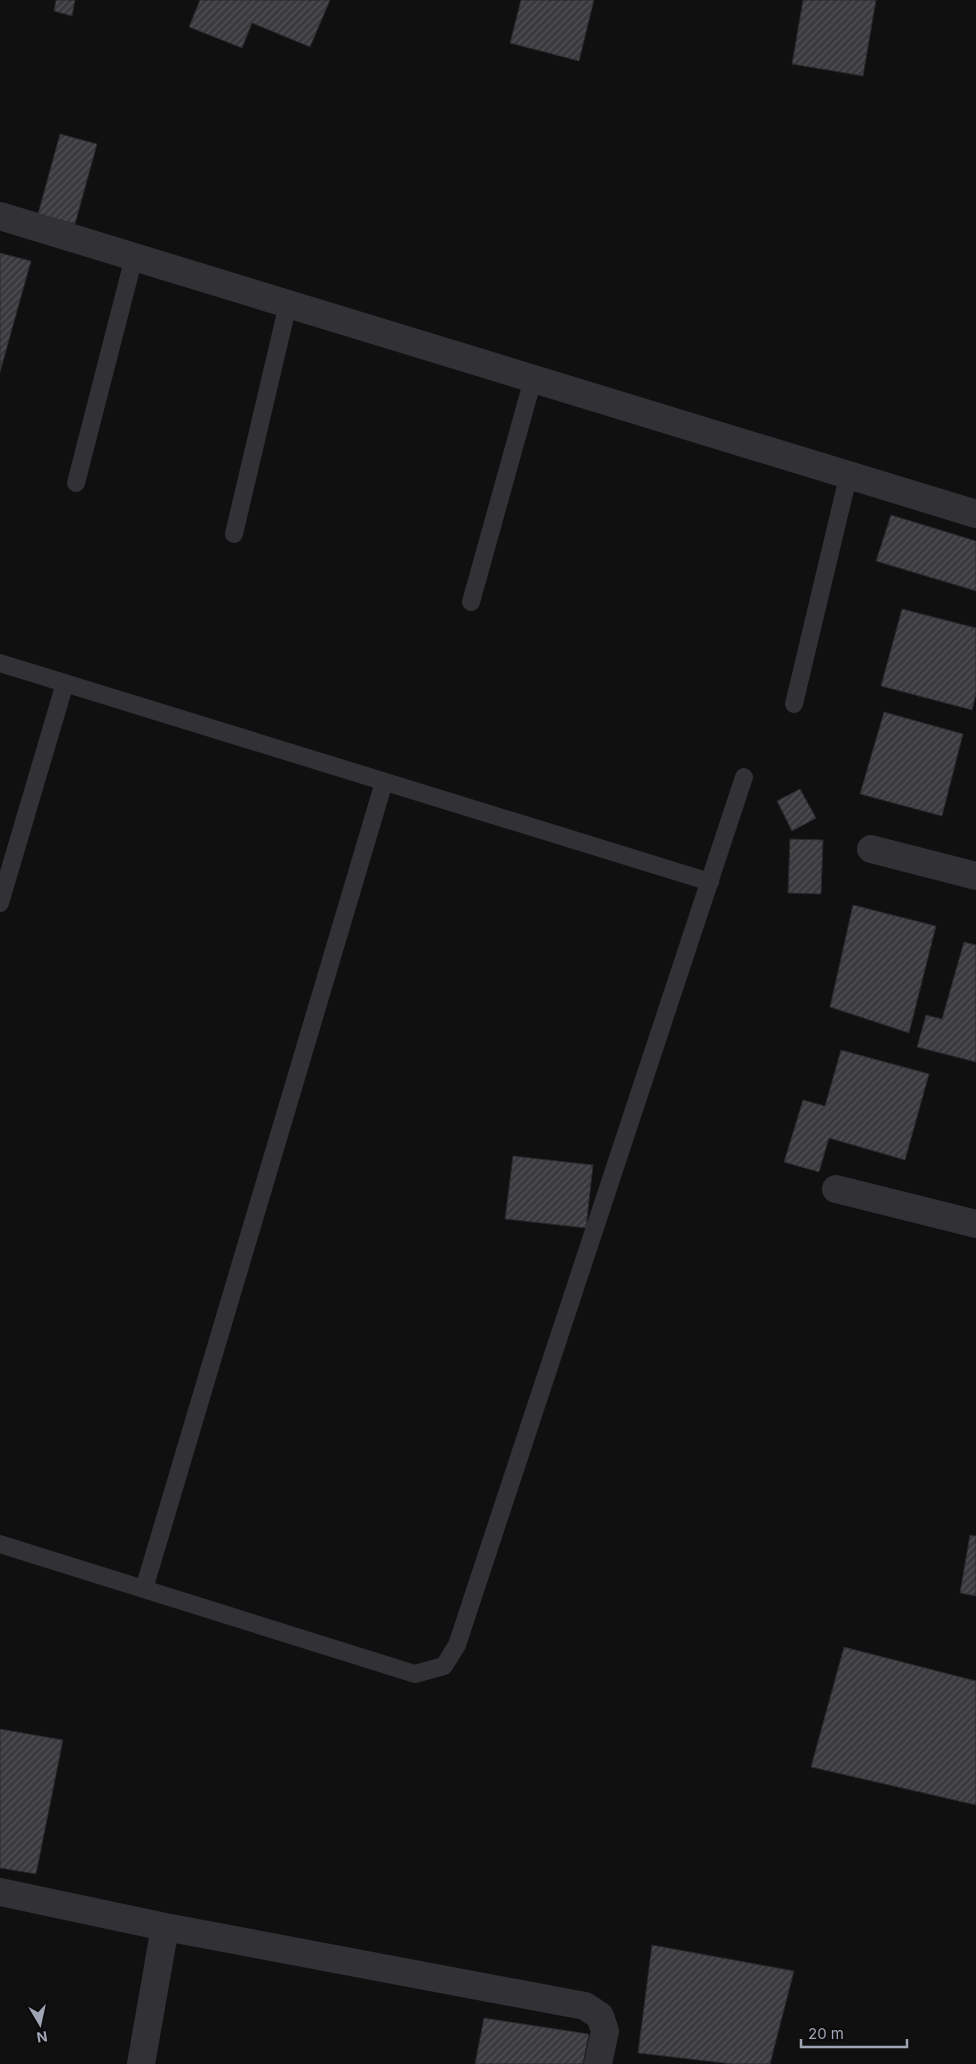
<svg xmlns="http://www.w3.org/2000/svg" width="976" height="2064" font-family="Inter,sans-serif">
<defs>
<pattern id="building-hatch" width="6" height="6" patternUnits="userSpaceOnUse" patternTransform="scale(1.25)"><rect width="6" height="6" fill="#3a3a3f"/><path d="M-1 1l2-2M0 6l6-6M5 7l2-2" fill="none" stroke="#535458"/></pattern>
</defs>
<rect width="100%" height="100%" fill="#101011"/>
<!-- building -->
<path fill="url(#building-hatch)" stroke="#2a2a2d" d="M 56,0 L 75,0 L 72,16 L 54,11 Z
M 200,0 L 330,0 L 310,47 L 252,23 L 242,48 L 189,27 Z
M 521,0 L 594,0 L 579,61 L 510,43 Z
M 803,0 L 876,0 L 863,76 L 792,64 Z
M 60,134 L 97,144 L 75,224 L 38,214 Z
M 0,253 L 31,261 L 0,372 Z
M 891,515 L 976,541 L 976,591 L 876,561 Z
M 902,609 L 976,628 L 976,694 L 972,710 L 881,686 Z
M 884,712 L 963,734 L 942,816 L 860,794 Z
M 800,789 L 816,818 L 792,831 L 777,801 Z
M 790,839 L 823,840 L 821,894 L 788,893 Z
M 853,905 L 936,926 L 909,1033 L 830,1007 Z
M 964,942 L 976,945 L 976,1062 L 917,1047 L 926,1015 L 942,1019 Z
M 841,1050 L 929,1074 L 905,1160 L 829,1138 L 819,1172 L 784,1162 L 803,1100 L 825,1106 Z
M 513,1156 L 593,1165 L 586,1228 L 505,1219 Z
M 970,1535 L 976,1536 L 976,1596 L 960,1593 Z
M 844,1647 L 976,1681 L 976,1805 L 811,1767 Z
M 0,1729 L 63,1740 L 36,1874 L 0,1868 Z
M 652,1945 L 794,1971 L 770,2064 L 732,2064 L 638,2053 Z
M 484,2018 L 589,2034 L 583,2064 L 475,2064 Z"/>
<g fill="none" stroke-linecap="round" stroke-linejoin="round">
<!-- lane -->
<path stroke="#313136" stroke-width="18" d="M 76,483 L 134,257
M 234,534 L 288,304
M 471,602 L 533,379
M 0,663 L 710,882
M 794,704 L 848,477
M 0,903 L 65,683
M 0,1544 L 415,1674 L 444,1666 L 457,1645 L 744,777
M 144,1589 L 384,782"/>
<!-- street -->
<path stroke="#313136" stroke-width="28" d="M 0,216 L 976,514
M 871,849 L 976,876
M 836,1189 L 976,1224
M 0,1892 L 165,1927 L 585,2006 L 600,2016 L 605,2031 L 598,2064
M 141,2064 L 165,1927"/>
</g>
<!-- north arrow -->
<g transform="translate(40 2024) rotate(171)" stroke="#0b0b0c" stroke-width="4" paint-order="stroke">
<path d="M0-4L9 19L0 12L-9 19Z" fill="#a0a5b3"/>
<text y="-8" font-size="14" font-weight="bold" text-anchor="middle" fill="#a0a5b3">N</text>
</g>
<!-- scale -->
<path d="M801 2039v8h106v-8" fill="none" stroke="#a0a5b3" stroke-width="2.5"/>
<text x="808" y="2039" font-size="15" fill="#a0a5b3" stroke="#0b0b0c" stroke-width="4" paint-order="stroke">20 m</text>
</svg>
